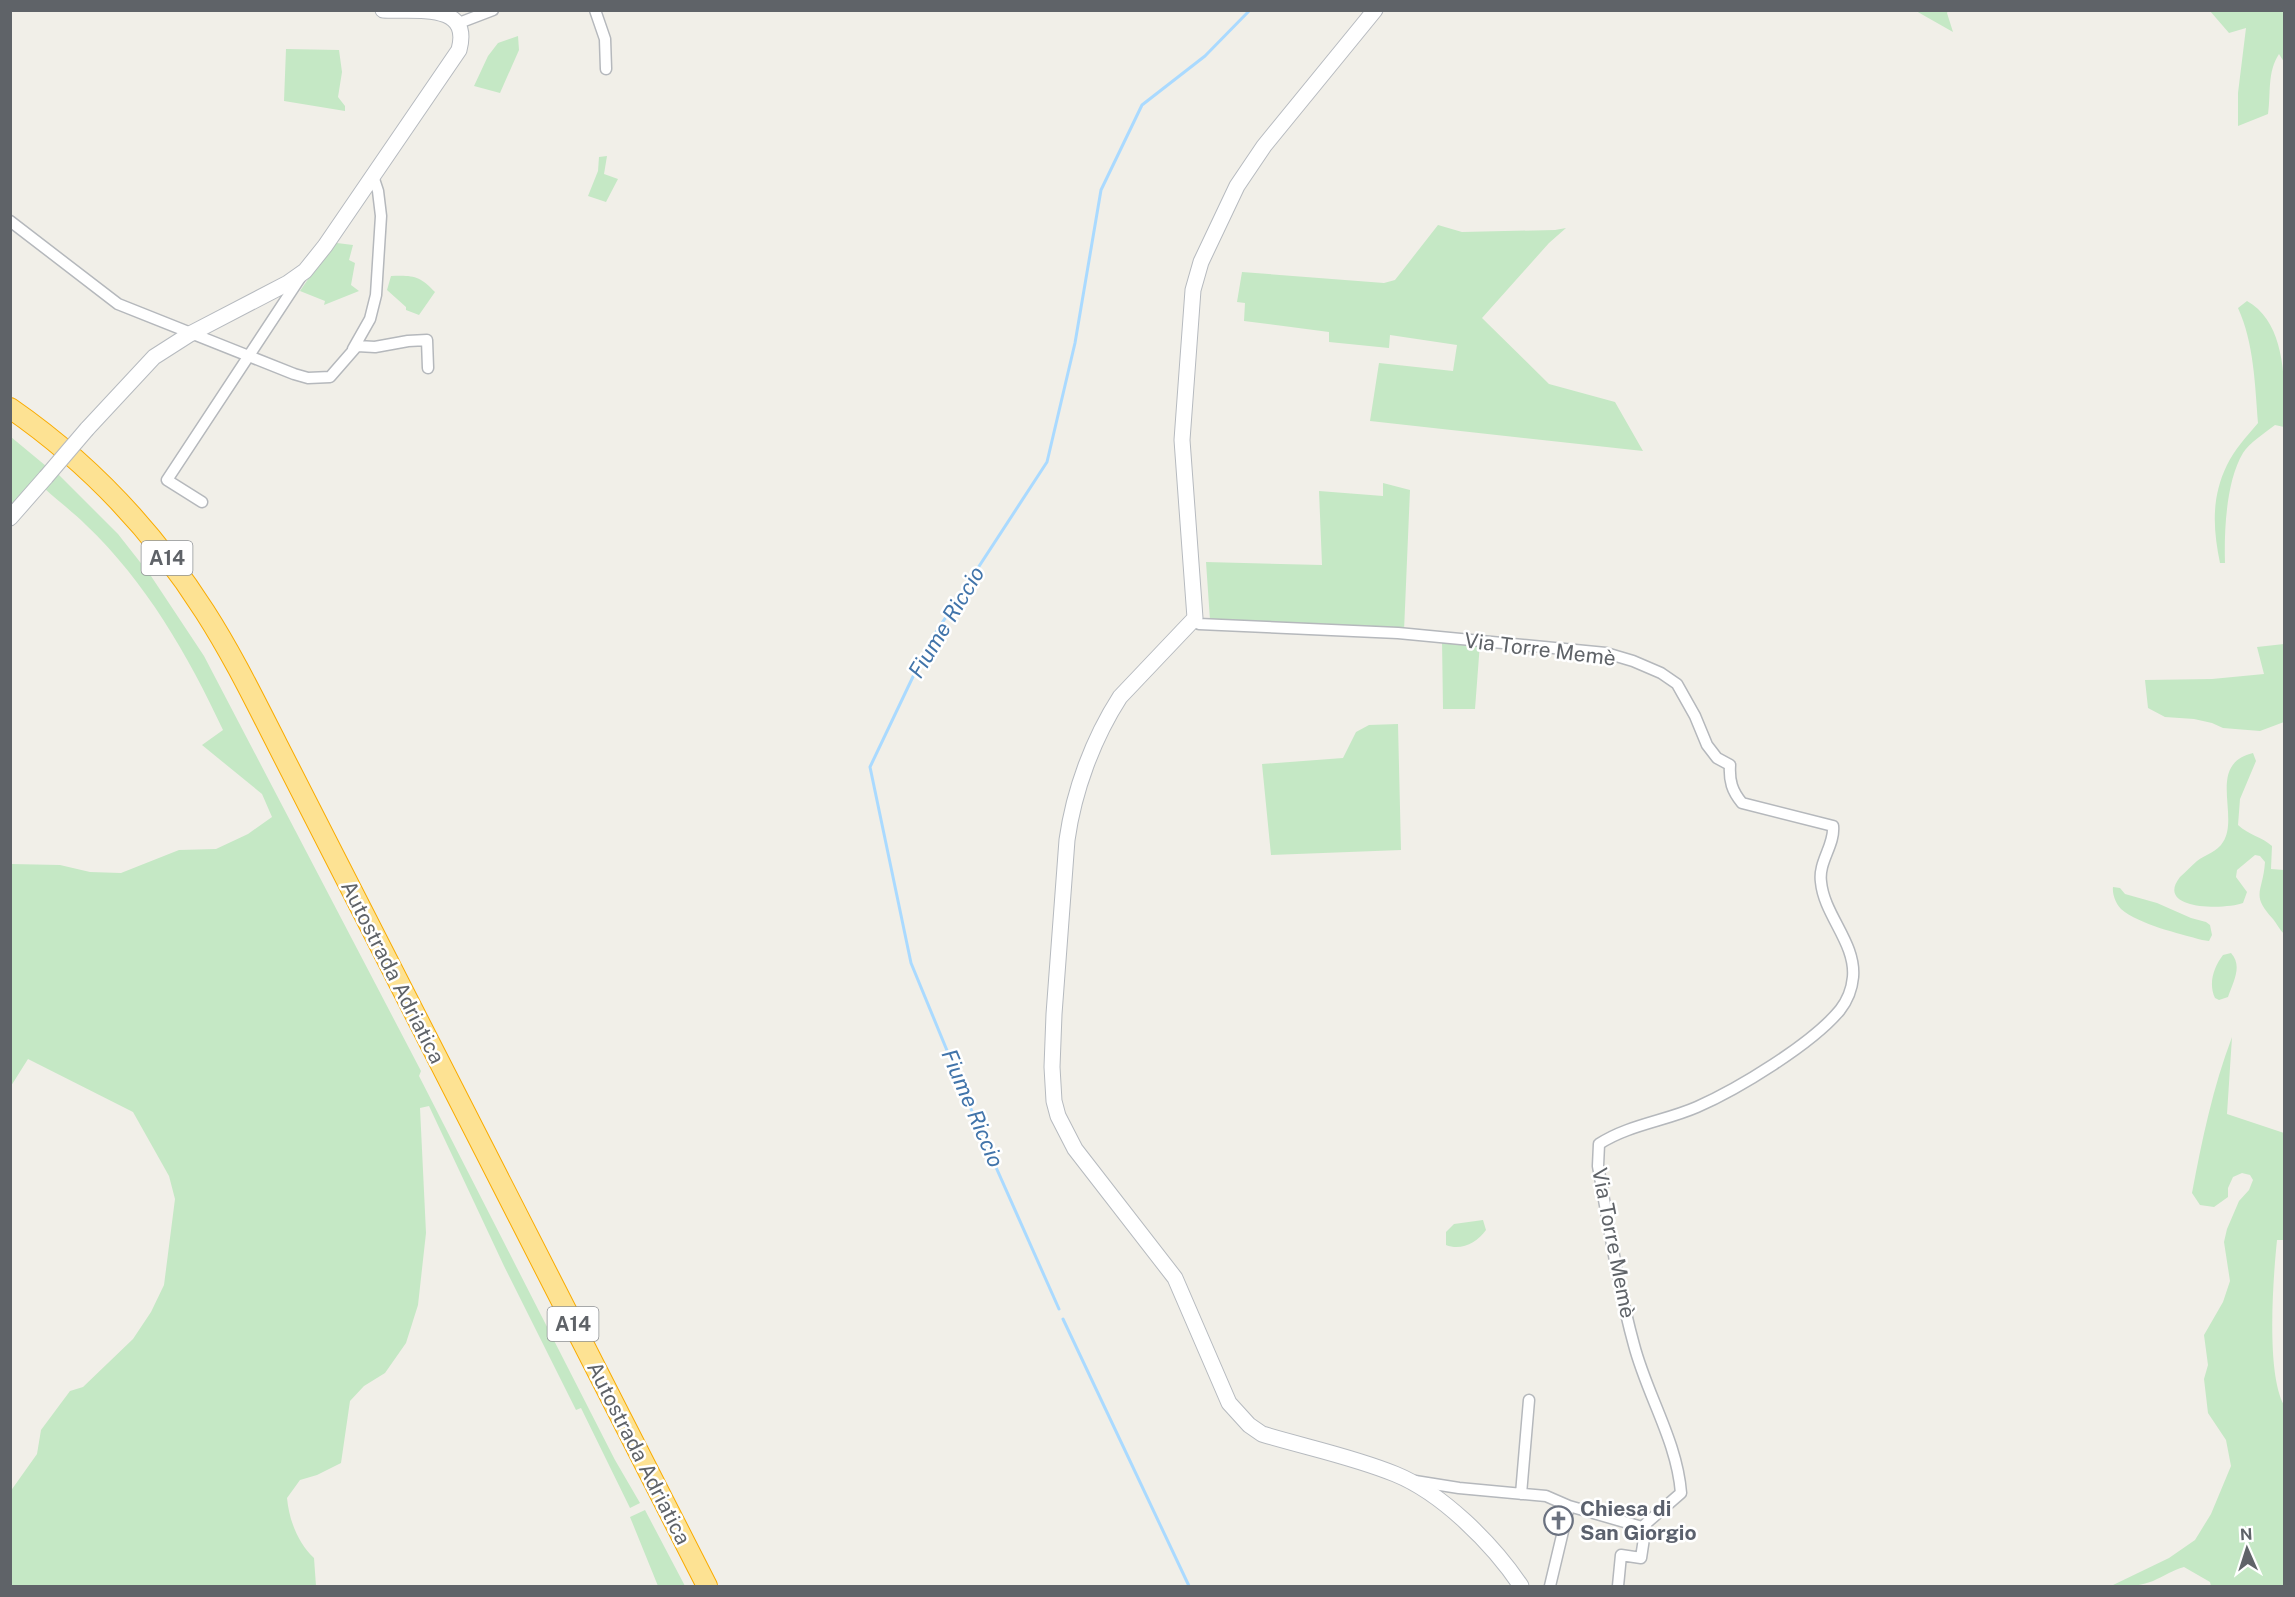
<svg xmlns="http://www.w3.org/2000/svg" width="2295" height="1597" font-family="'Public Sans',sans-serif">
<rect width="100%" height="100%" fill="#f1efe8"/>
<!-- green -->
<path fill="#c5e8c5" d="M 1916,11 L 1948,11 L 1947,13 L 1953,32 Z
M 2210,11 L 2284,11 L 2284,62 L 2279,54 C 2267,72 2271,94 2268,114 L 2238,126 L 2238,93 L 2246,28 L 2229,33 Z
M 518,36 L 519,50 L 500,93 L 474,86 L 488,56 L 498,43 Z
M 286,49 L 339,50 L 342,72 L 338,97 L 345,106 L 345,111 L 284,101 Z
M 607,156 L 604,174 L 618,179 L 606,202 L 588,196 L 598,171 L 599,157 Z
M 1438,225 L 1462,232 L 1555,230 L 1566,228 L 1549,243 L 1482,318 L 1549,384 L 1615,402 L 1643,451 L 1370,421 L 1379,363 L 1453,371 L 1457,345 L 1390,335 L 1389,348 L 1329,342 L 1329,332 L 1244,321 L 1245,303 L 1237,302 L 1242,272 L 1384,283 L 1395,280 Z
M 337,243 L 353,245 L 349,260 L 355,263 L 351,285 L 359,291 L 324,305 L 325,301 L 300,291 L 332,244 Z
M 391,276 C 413,275 420,276 435,292 L 419,315 L 406,310 L 406,307 L 387,290 Z
M 2247,301 C 2288,324 2285,388 2284,427 L 2275,425 C 2265,433 2249,443 2243,453 C 2226,481 2224,532 2225,563 L 2220,563 C 2213,529 2211,498 2227,465 C 2234,450 2247,436 2258,423 C 2255,385 2254,343 2238,308 Z
M 11,437 L 46,466 L 11,510 Z
M 57,473 L 118,534 L 151,576 L 204,656 L 421,1071 L 419,1076 L 615,1460 L 640,1503 L 630,1508 L 581,1408 L 576,1410 L 504,1266 L 429,1106 L 420,1108 L 426,1233 L 418,1305 L 406,1343 L 385,1373 L 364,1386 L 350,1401 L 341,1463 L 317,1475 L 300,1480 L 287,1498 C 289,1520 298,1543 314,1558 L 316,1586 L 11,1586 L 10,1492 L 37,1454 L 41,1430 L 70,1391 L 83,1387 L 133,1339 L 151,1312 L 164,1285 L 175,1199 L 169,1176 L 133,1112 L 28,1059 L 11,1086 L 11,864 L 60,865 L 90,872 L 121,873 L 179,850 L 216,849 L 248,834 L 272,817 L 262,794 L 202,745 L 223,730 C 188,655 146,582 86,525 C 73,512 58,501 44,488 Z
M 1383,483 L 1410,490 L 1404,631 L 1210,620 L 1206,562 L 1322,565 L 1319,491 L 1383,496 Z
M 1442,639 L 1480,643 L 1475,709 L 1443,709 Z
M 2284,644 L 2284,722 L 2260,731 L 2223,728 L 2212,723 L 2194,719 L 2165,717 L 2148,708 L 2145,680 L 2212,679 L 2264,674 L 2257,647 Z
M 1398,724 L 1401,850 L 1271,855 L 1262,764 L 1343,758 L 1356,732 L 1369,725 Z
M 2253,753 L 2256,761 L 2240,799 L 2238,825 C 2249,835 2262,837 2272,846 L 2271,869 L 2284,870 L 2284,934 C 2279,929 2277,924 2273,919 C 2250,894 2263,893 2265,862 L 2260,856 L 2255,855 L 2237,870 L 2236,877 L 2247,892 L 2243,903 C 2224,910 2154,910 2180,877 C 2186,872 2191,866 2197,861 C 2205,855 2218,851 2223,842 C 2240,816 2206,764 2253,753 Z
M 2113,887 L 2120,888 L 2125,894 L 2157,903 L 2191,918 L 2206,922 L 2210,925 L 2212,935 L 2209,941 L 2202,940 C 2178,933 2140,925 2121,909 C 2116,904 2112,894 2113,887 Z
M 2231,953 C 2243,966 2233,982 2228,997 L 2219,1000 L 2215,998 C 2208,983 2214,967 2223,955 Z
M 2232,1037 L 2227,1114 L 2284,1133 L 2284,1240 L 2277,1240 C 2273,1279 2266,1373 2284,1405 L 2284,1586 L 2211,1586 L 2210,1582 L 2184,1567 C 2173,1570 2164,1576 2153,1581 C 2140,1586 2125,1587 2111,1586 L 2169,1558 L 2195,1540 L 2211,1514 L 2231,1466 L 2226,1440 L 2208,1413 L 2204,1379 L 2208,1365 L 2204,1335 L 2223,1302 L 2230,1281 L 2224,1242 L 2227,1229 L 2239,1201 L 2249,1190 L 2253,1180 L 2250,1175 L 2242,1173 L 2233,1177 L 2228,1188 L 2228,1197 L 2214,1207 L 2200,1205 L 2192,1193 C 2202,1140 2213,1087 2232,1037 Z
M 1483,1220 L 1486,1230 C 1477,1243 1461,1251 1446,1245 L 1446,1232 L 1454,1224 Z
M 645,1510 L 685,1586 L 658,1586 L 630,1517 Z"/>
<g fill="none" stroke-linecap="round" stroke-linejoin="round">
<!-- stream -->
<path stroke="#aadaff" stroke-width="3" d="M 1059,1309 L 983,1138 L 911,963 L 870,767 L 929,643 L 1047,462 L 1075,343 L 1101,190 L 1142,105 L 1205,56 L 1250,10
M 1063,1319 L 1189,1586"/>
<defs>
<path id="street" d="M 595,10 L 605,39 L 606,69
M 459,23 L 493,10
M 10,221 L 118,304 L 294,374 L 308,378 L 330,377 L 357,346 L 375,347 L 408,341 L 427,340 L 428,368
M 353,349 L 370,319 L 376,295 L 381,216 L 378,191 L 373,176
M 202,502 L 167,480 L 302,275
M 1195,618 L 1199,624 L 1398,633 L 1606,653 L 1633,661 L 1661,673 L 1677,684 L 1695,716 L 1707,745 L 1717,758 L 1730,765 C 1729,781 1732,791 1742,803 L 1833,826 C 1835,845 1818,862 1821,882 C 1824,915 1856,943 1853,977 C 1852,988 1847,1001 1840,1010 C 1812,1044 1738,1089 1697,1107 C 1665,1121 1628,1125 1599,1144 L 1598,1166 C 1609,1226 1618,1287 1634,1345 C 1647,1395 1677,1441 1681,1493 L 1642,1527 L 1569,1506 L 1546,1496 L 1459,1488 L 1415,1481
M 1521,1494 L 1529,1400
M 1550,1586 L 1569,1506
M 1618,1586 L 1621,1555 L 1641,1558 L 1646,1525"/>
<path id="secondary" d="M 1375,10 L 1264,146 L 1237,186 L 1201,262 L 1193,290 L 1182,440 L 1195,618 L 1120,697 C 1093,739 1074,790 1067,840 L 1054,1014 L 1052,1067 L 1054,1101 L 1058,1116 L 1075,1149 L 1175,1278 L 1229,1403 L 1249,1425 L 1262,1434 C 1305,1447 1354,1457 1395,1474 C 1442,1493 1493,1544 1521,1586
M 87,429 L 154,357 L 190,334 L 288,283 L 305,271 L 325,246 L 459,50 C 472,1 414,12 383,10
M 10,518 L 46,477"/>
<path id="highway" d="M 10,408 C 88,462 154,532 205,612 C 232,654 254,699 277,744 L 707,1586"/>
</defs>
<!-- street casing -->
<use href="#street" stroke="#b5b8bc" stroke-width="13"/>
<!-- secondary casing -->
<use href="#secondary" stroke="#b6babf" stroke-width="17"/>
<!-- highway casing -->
<use href="#highway" stroke="#f9ab00" stroke-width="22"/>
<!-- street -->
<use href="#street" stroke="#fff" stroke-width="10"/>
<!-- secondary -->
<use href="#secondary" stroke="#fff" stroke-width="15"/>
<!-- highway -->
<use href="#highway" stroke="#fde293" stroke-width="20"/>
<defs>
<path id="secondary-bridge" d="M 46,477 L 87,429"/>
</defs>
<!-- secondary-bridge casing -->
<use href="#secondary-bridge" stroke="#b6babf" stroke-width="17" stroke-linecap="butt"/>
<!-- secondary-bridge -->
<use href="#secondary-bridge" stroke="#fff" stroke-width="15"/>
</g>
<!-- icons -->
<defs>
<symbol id="church-ring" viewBox="-11 -11 22 22"><circle r="9.5" fill="#fff" stroke="#6b7280" stroke-width="1.5"/><path d="M-1.2-6h2.4v3.5h3.3v2.4h-3.3V6h-2.4V-.1h-3.3v-2.4h3.3Z" fill="#6b7280"/></symbol>
</defs>
<g fill-rule="evenodd">
<use href="#church-ring" x="1542" y="1504" width="33" height="33"/>
</g>
<g text-anchor="middle" dominant-baseline="central" stroke-width="5" stroke-linejoin="round" paint-order="stroke">
<!-- shield labels -->
<g fill="#fff" stroke="#8f9295" stroke-width="1.5">
<rect x="141.5" y="541" width="51" height="34" rx="4.5"/>
<rect x="547.5" y="1307" width="51" height="34" rx="4.5"/>
</g>
<g font-size="20" font-weight="bold" fill="#5f6368">
<text x="167" y="558">A14</text>
<text x="573" y="1324">A14</text>
</g>
<!-- street labels -->
<g font-size="21" fill="#5f6368" stroke="#fff">
<text transform="translate(1540 649) rotate(7)">Via Torre Memè</text>
<text transform="translate(393 972) rotate(63)">Autostrada Adriatica</text>
<text transform="translate(1614 1243) rotate(79)">Via Torre Memè</text>
<text transform="translate(639 1453) rotate(63)">Autostrada Adriatica</text>
</g>
<!-- worship labels -->
<g font-size="21" font-weight="bold" fill="#5b616d" stroke="#fff" text-anchor="start">
<text x="1580" y="1508">Chiesa di<tspan x="1580" dy="24">San Giorgio</tspan></text>
</g>
<!-- water labels -->
<g font-size="22" font-style="italic" fill="#4174aa" stroke="#fff">
<text transform="translate(946 622) rotate(-59)">Fiume Riccio</text>
<text transform="translate(973 1108) rotate(67)">Fiume Riccio</text>
</g>
</g>
<!-- border -->
<rect width="2295" height="1597" fill="none" stroke="#5f6368" stroke-width="24"/>
<!-- north arrow -->
<g transform="translate(2247 1549) rotate(357)" stroke="#ffffff" stroke-width="4.5" paint-order="stroke">
<path d="M0-4.5L10 22L0 15L-10 22Z" fill="#5f6368"/>
<text y="-9" font-size="16" font-weight="bold" text-anchor="middle" fill="#5f6368">N</text>
</g>
</svg>
